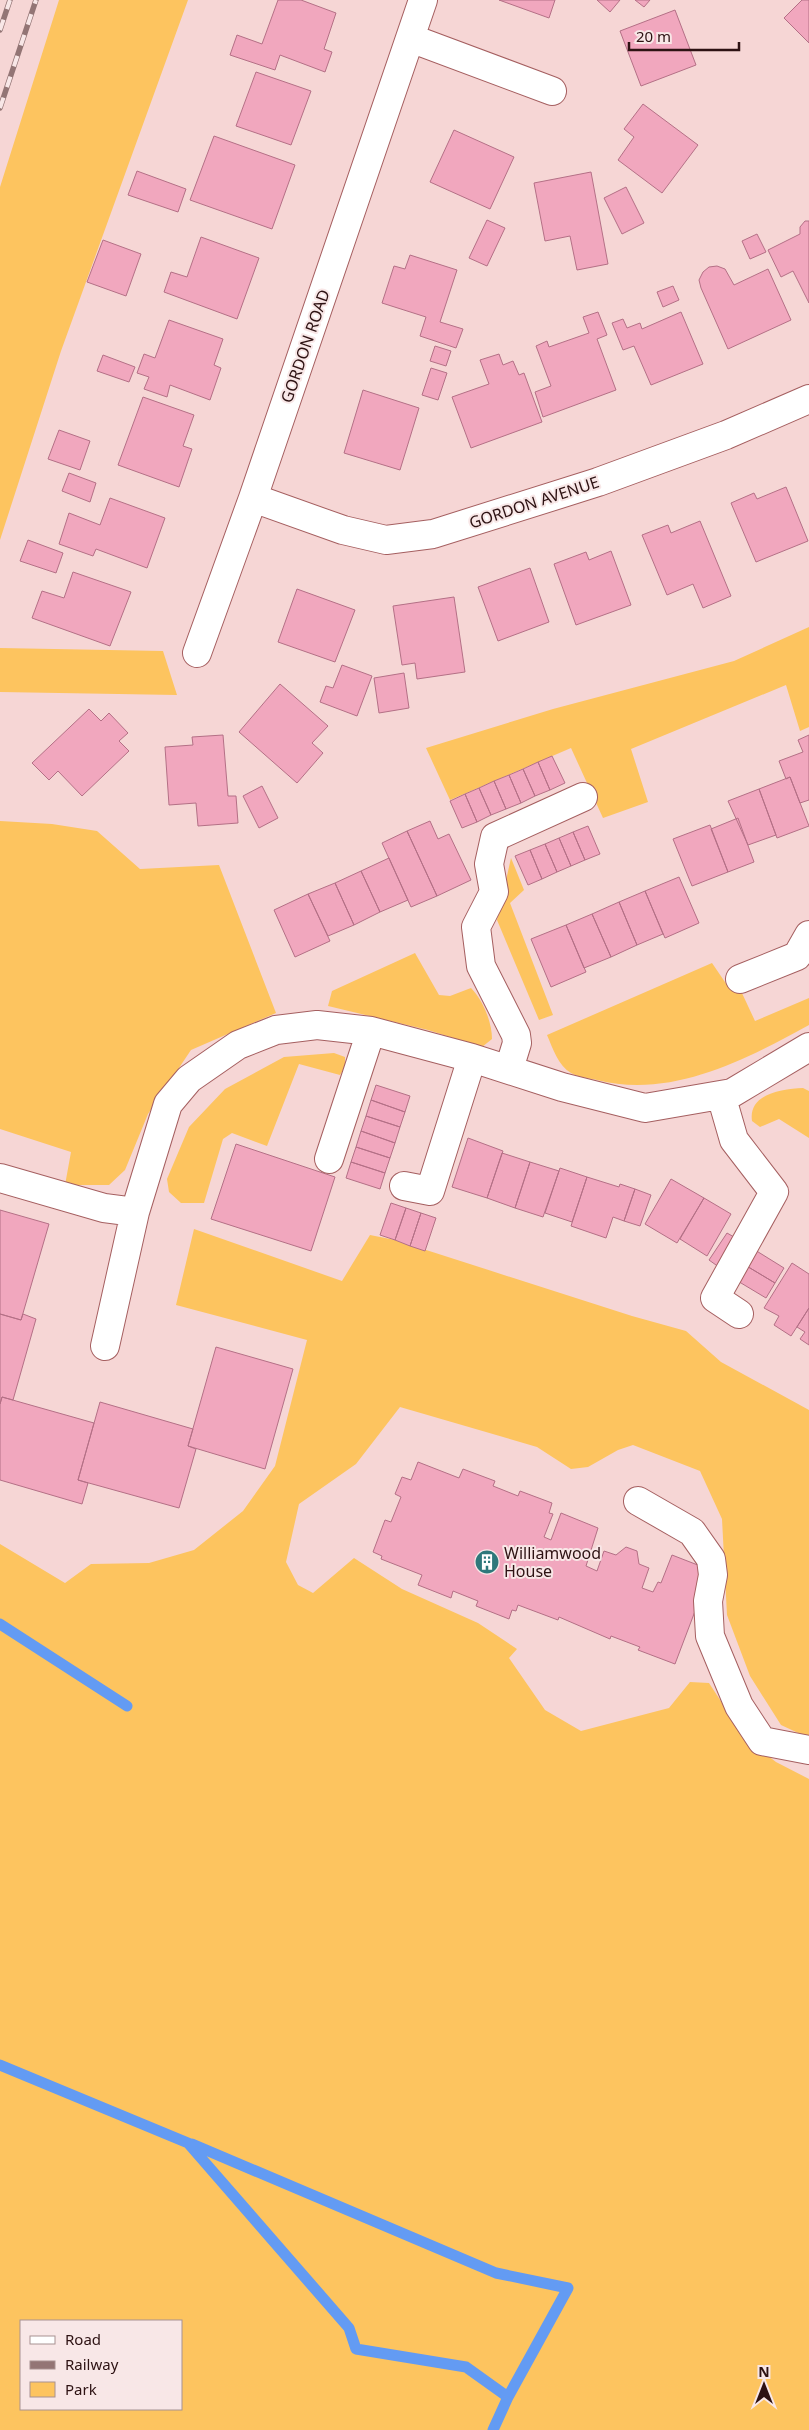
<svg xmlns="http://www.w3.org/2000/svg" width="809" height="2430" font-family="'Noto Sans',sans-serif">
<rect width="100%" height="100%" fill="#f6d6d5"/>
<!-- green -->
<path fill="#fdc45f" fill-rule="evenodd" d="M 59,0 L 188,0 L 61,351 L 0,540 L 0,187 Z
M 809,627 L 809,727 L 800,731 L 786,685 L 631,749 L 648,802 L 603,818 L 571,748 L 450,800 L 426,748 L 553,709 L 734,661 Z
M 0,648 L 163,651 L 177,695 L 0,692 Z
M 0,821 L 52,824 L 97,831 L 140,869 L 219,865 L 276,1013 L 191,1050 L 148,1114 L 125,1170 L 109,1185 L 65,1185 L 71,1152 L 0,1129 Z
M 511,858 L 524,890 L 510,903 L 553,1015 L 539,1020 L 497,920 Z
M 415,953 L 439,995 L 450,996 L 471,988 C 483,1000 492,1022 492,1039 L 482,1047 L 428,1030 L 328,1006 L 332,991 Z
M 712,963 L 727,985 L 741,991 L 755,1021 L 809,998 L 809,1025 C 745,1060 671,1099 597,1080 C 589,1078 577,1077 571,1073 C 558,1065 553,1049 547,1035 Z
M 334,1053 L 345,1057 L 345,1067 L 340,1075 L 299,1064 L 267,1146 L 232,1133 L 223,1139 L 204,1203 L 181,1203 L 169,1192 L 167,1179 L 189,1127 L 225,1089 L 284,1057 Z
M 803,1088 L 809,1091 L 809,1138 L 779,1119 L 760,1127 L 752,1121 C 748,1094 781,1089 803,1088 Z
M 194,1229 L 342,1281 L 370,1235 L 395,1240 L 632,1316 L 686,1331 L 721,1362 L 809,1410 L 809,1738 L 781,1725 L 750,1676 L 727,1615 L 722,1519 L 700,1471 L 633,1445 L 618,1450 L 588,1467 L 571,1469 L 537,1447 L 400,1407 L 356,1464 L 299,1504 L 286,1562 L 298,1585 L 313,1593 L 354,1558 L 402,1589 L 478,1623 L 517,1649 L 509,1658 L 545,1710 L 581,1731 L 669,1708 L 690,1682 L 709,1683 L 745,1738 L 776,1762 L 809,1779 L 809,2430 L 0,2430 L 0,1544 L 65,1583 L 91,1564 L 149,1563 L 194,1550 L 243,1511 L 275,1466 L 307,1340 L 176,1305 ZM 21,2321 L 181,2321 L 181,2409 L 21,2409 Z"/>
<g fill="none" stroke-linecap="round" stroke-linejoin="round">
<!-- stream -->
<path stroke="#639bf3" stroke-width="11" d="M 0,1624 L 127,1706
M 0,2065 L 188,2143 L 349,2328 L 356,2349 L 466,2367 L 508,2397 L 493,2430
M 192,2144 L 496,2273 L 568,2288 L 508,2397"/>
</g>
<!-- building -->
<path fill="#f1a7be" stroke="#b47086" d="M 278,0 L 301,0 L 336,13 L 324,49 L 332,52 L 325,72 L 280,55 L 275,70 L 230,55 L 237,35 L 262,44 Z
M 499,0 L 555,0 L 549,18 Z
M 597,0 L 620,0 L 610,12 Z
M 635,0 L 650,0 L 644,7 Z
M 802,0 L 809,0 L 809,43 L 784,18 Z
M 675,10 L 696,65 L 641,86 L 620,31 Z
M 256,72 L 311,91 L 291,145 L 236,126 Z
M 643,104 L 698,145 L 662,193 L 618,160 L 634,137 L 624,129 Z
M 454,130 L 514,157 L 490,209 L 430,182 Z
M 214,136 L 295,165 L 272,229 L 190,200 Z
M 137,171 L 186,189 L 178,212 L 128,195 Z
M 591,172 L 608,264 L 577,270 L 570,236 L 545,241 L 534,183 Z
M 626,187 L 644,223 L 622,234 L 604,198 Z
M 487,220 L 505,228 L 487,266 L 469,258 Z
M 805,221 L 809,221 L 809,303 L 793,271 L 781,277 L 768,250 L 800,234 L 800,227 Z
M 757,234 L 766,252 L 750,259 L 742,241 Z
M 201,237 L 259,258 L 237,319 L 164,292 L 171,272 L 187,277 Z
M 103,240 L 141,254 L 126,296 L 87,282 Z
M 410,255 L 457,270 L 440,322 L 463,329 L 456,348 L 420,336 L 426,317 L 382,303 L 394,266 L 405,269 Z
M 717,266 L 725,269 L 734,285 L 768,269 L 791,320 L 728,349 L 701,288 L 699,280 L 703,272 L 709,267 Z
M 673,286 L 679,300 L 663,307 L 657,292 Z
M 598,312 L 607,335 L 597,339 L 616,390 L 543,417 L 535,392 L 551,386 L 536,346 L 547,341 L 549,347 L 589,333 L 583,317 Z
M 681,312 L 703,364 L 651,385 L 634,346 L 623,350 L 612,323 L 623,319 L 627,328 L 640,323 L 642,329 Z
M 169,320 L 223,339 L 214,365 L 221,368 L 210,400 L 170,385 L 167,397 L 144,389 L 149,377 L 137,373 L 144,354 L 155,358 Z
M 435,346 L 451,351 L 446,366 L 430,361 Z
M 499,354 L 503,365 L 513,361 L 519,375 L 524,373 L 542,422 L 471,448 L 452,397 L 489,384 L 480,360 Z
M 103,355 L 135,367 L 129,382 L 97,371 Z
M 431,368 L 447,373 L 438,400 L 422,395 Z
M 363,390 L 419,408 L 400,470 L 344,453 Z
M 143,397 L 194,415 L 183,446 L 192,449 L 179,487 L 118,465 Z
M 59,430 L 90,441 L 80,470 L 48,459 Z
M 69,473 L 96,483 L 90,502 L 62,491 Z
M 786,487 L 808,541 L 756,562 L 731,503 L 754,493 L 757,499 Z
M 110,498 L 165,518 L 147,568 L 96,549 L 93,556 L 59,544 L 69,513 L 100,525 Z
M 700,521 L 731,596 L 703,608 L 693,584 L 667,595 L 642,535 L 668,525 L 671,533 Z
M 28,540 L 63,553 L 56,573 L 20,561 Z
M 611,551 L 631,605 L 576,625 L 554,564 L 586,552 L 589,560 Z
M 530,568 L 549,622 L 498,641 L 478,587 Z
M 73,572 L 131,592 L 110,646 L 32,618 L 42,591 L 64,598 Z
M 297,589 L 355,610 L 335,662 L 278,642 Z
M 454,597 L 465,672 L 417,679 L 415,663 L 402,665 L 393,606 Z
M 342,665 L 372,676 L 357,716 L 320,702 L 326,686 L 333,688 Z
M 404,673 L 409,708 L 379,713 L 374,678 Z
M 280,684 L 328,726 L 312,743 L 323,753 L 297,783 L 239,732 Z
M 89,709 L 101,721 L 109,713 L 128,733 L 119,741 L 129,751 L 82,796 L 58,771 L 49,780 L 32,763 Z
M 223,735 L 228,796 L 236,796 L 238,823 L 198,826 L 196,803 L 169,805 L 165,747 L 193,745 L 192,737 Z
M 809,735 L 809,800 L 800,803 L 790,777 L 786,779 L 779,761 L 803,752 L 798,740 Z
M 552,756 L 565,783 L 550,790 L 538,762 Z
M 538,762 L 550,790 L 535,796 L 523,769 Z
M 523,769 L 535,796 L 521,803 L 509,775 Z
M 509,775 L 521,803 L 506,809 L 494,781 Z
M 790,777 L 809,826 L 777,838 L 759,789 Z
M 494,781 L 506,809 L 491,815 L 479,788 Z
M 262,786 L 278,818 L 259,828 L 243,796 Z
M 479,788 L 491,815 L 477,822 L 465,794 Z
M 759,789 L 776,835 L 748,845 L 728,801 Z
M 465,794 L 477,822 L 462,828 L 450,801 Z
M 738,818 L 754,862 L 728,872 L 711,829 Z
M 430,821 L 438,839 L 449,834 L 471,880 L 437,896 L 407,831 Z
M 710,825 L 728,872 L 692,886 L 673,839 Z
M 588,826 L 600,854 L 585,860 L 573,832 Z
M 407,831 L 437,896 L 411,907 L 382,843 Z
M 573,832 L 585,860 L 571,866 L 559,838 Z
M 559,838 L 571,866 L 557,872 L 545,844 Z
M 545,844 L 557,872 L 542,879 L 530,850 Z
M 530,850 L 542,879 L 528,885 L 515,856 Z
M 389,858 L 408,900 L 380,912 L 361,871 Z
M 361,871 L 380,912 L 354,925 L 335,883 Z
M 679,877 L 699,923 L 665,938 L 645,891 Z
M 335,883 L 354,925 L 328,936 L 308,894 Z
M 645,891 L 663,934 L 637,945 L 619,902 Z
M 308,894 L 330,941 L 295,957 L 274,910 Z
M 619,902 L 637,945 L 611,957 L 592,914 Z
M 592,914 L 611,957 L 584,968 L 566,925 Z
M 566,925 L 586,972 L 551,987 L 531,939 Z
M 376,1085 L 410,1096 L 405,1112 L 371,1100 Z
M 371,1100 L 405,1112 L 400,1127 L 366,1116 Z
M 366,1116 L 400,1127 L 395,1143 L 361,1131 Z
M 361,1131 L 395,1143 L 390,1158 L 356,1147 Z
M 468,1138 L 503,1151 L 487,1198 L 452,1187 Z
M 236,1144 L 335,1177 L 311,1251 L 211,1219 Z
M 356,1147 L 390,1158 L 385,1173 L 351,1162 Z
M 502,1153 L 530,1162 L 515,1208 L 487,1198 Z
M 351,1162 L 385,1173 L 380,1189 L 346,1178 Z
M 530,1162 L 559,1171 L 543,1217 L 515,1208 Z
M 560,1168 L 587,1177 L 572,1222 L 545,1213 Z
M 587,1177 L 619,1187 L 620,1184 L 635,1189 L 624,1221 L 613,1217 L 606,1238 L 571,1226 Z
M 671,1179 L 704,1198 L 677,1243 L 645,1224 Z
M 635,1189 L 651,1195 L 640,1226 L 624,1221 Z
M 704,1198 L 731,1214 L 707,1256 L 680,1239 Z
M 391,1203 L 406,1208 L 395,1240 L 380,1235 Z
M 406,1208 L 421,1213 L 410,1246 L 395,1240 Z
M 0,1210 L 49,1224 L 21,1320 L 0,1314 Z
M 421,1213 L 436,1218 L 425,1251 L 410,1246 Z
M 727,1233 L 741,1241 L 723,1270 L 709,1260 Z
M 755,1250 L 784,1268 L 775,1283 L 745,1265 Z
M 792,1263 L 809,1274 L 809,1308 L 791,1336 L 774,1325 L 779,1316 L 764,1308 Z
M 745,1265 L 775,1283 L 766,1298 L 736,1280 Z
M 809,1308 L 809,1345 L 800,1339 L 805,1332 L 797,1327 Z
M 0,1314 L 21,1320 L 23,1314 L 36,1319 L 13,1400 L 2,1397 L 0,1404 Z
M 216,1347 L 293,1369 L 265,1469 L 188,1446 Z
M 2,1397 L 94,1423 L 78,1480 L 88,1483 L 82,1504 L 0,1480 L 0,1404 Z
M 100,1402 L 193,1429 L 188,1446 L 196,1449 L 179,1508 L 78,1480 Z
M 418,1462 L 459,1478 L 463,1469 L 495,1481 L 493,1486 L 518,1496 L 520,1491 L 552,1503 L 549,1513 L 553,1514 L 544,1537 L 551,1540 L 561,1513 L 598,1528 L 586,1566 L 597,1571 L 604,1551 L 616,1555 L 626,1547 L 637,1551 L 639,1564 L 649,1568 L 642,1588 L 653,1592 L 658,1582 L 661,1583 L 672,1555 L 708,1569 L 700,1598 L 675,1664 L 638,1650 L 640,1647 L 611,1636 L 610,1639 L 559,1617 L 558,1620 L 518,1605 L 516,1611 L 512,1610 L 509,1619 L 476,1606 L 478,1601 L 453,1591 L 451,1598 L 418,1585 L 422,1575 L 381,1559 L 382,1556 L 373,1552 L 385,1520 L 391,1522 L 401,1497 L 395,1494 L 402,1477 L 411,1480 Z"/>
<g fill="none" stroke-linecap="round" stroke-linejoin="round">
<defs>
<path id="minor" d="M 410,38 L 552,91
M 253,498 L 343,530 L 386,540 L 433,534 L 598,482 L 726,435 L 809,399
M 197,653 L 253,498 L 423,0
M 740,979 L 797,956 L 809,935
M 509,1069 L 517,1043 L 516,1035 L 481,966 L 476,927 L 494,892 L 489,864 L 495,837 L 583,797
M 721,1095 L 734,1140 L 774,1192 L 715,1298 L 739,1314
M 329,1159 L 371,1031
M 0,1178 L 104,1208 L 135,1212
M 404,1186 L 430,1191 L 472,1058
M 105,1346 L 135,1212 L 168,1104 L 189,1079 L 238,1045 L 276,1030 L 317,1025 L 371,1031 L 472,1058 L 562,1087 L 645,1108 L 732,1093 L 809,1047
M 638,1501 L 692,1532 L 711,1559 L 713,1575 L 708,1601 L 710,1636 L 739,1706 L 762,1741 L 809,1750"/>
</defs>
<!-- minor casing -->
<use href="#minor" stroke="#a55f60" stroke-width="30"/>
<!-- minor -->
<use href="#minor" stroke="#fff" stroke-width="28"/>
<defs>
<path id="rail" d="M 0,30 L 10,0
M 0,108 L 36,0"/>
</defs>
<!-- rail casing -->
<use href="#rail" stroke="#937575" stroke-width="5.5"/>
<!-- rail -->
<use href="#rail" stroke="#f8e7e7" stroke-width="4" stroke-dasharray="11" stroke-linecap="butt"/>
</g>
<!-- icons -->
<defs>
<symbol id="building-disc" viewBox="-11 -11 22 22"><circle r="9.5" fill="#2e787b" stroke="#f8e7e7"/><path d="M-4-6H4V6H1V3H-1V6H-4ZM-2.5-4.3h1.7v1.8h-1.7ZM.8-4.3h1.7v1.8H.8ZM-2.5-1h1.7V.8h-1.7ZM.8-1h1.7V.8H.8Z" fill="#fff"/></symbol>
</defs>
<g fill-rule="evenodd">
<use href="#building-disc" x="473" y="1548" width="28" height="28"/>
</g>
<g text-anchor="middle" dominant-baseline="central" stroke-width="4" stroke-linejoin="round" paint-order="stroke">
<!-- street labels -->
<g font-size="16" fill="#2d1213" stroke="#f8e7e7">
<text transform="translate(305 346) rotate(-71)">GORDON ROAD</text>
<text transform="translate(534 502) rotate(-18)">GORDON AVENUE</text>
</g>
<!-- poi labels -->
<g font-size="16" fill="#2d1213" stroke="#f8e7e7" text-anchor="start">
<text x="504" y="1553">Williamwood<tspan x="504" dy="18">House</tspan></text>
</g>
</g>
<!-- legend -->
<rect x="20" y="2320" width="162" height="90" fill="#f8e7e7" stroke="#a79292"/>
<rect x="30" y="2336" width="25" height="8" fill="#ffffff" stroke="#a79292"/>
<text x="65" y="2345" font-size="15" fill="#2d1213">Road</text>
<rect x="30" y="2361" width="25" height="8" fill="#937575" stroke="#a79292"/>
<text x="65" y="2370" font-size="15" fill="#2d1213">Railway</text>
<rect x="30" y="2382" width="25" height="15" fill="#fdc45f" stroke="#a79292"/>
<text x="65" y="2395" font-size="15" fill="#2d1213">Park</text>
<!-- north arrow -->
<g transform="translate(764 2385)" stroke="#f8e7e7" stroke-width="4" paint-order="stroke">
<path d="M0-4L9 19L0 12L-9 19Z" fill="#2d1213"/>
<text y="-8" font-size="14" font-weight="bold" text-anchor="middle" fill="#2d1213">N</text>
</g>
<!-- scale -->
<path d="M629 42v8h110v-8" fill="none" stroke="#2d1213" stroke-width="2.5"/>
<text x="636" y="42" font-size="15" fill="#2d1213" stroke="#f8e7e7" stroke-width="4" paint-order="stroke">20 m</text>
</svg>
